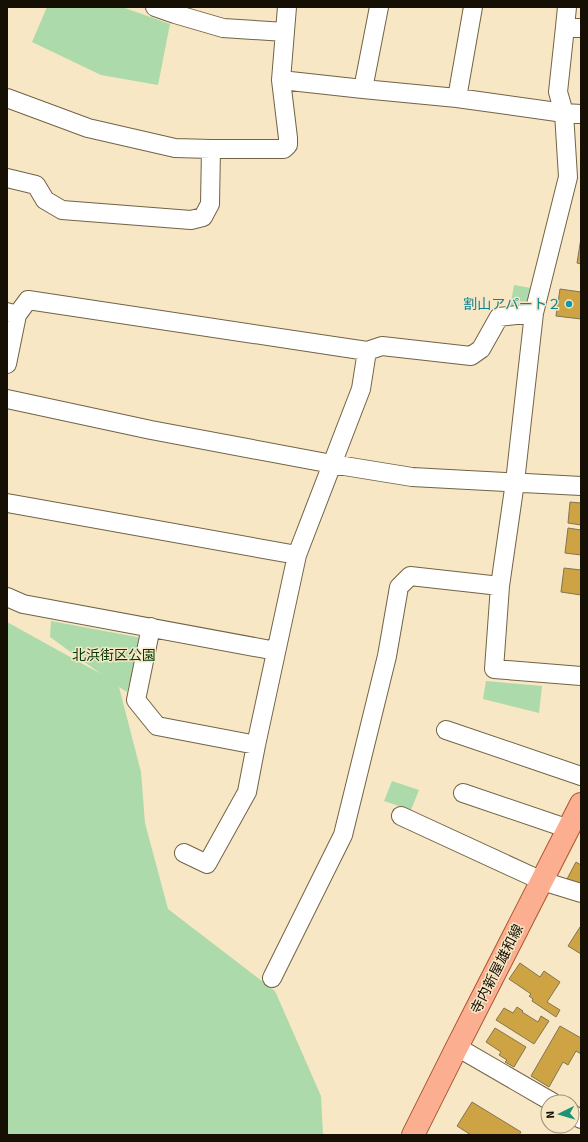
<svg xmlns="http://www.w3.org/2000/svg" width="588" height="1142" font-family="Signika,'Noto Sans JP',sans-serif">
<rect width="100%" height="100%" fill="#f7e7c5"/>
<!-- green -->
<path fill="#acdaab" d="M 47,7 L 122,7 L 170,24 L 158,85 L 101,75 L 32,42 Z
M 514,285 L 531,288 L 528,310 L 510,307 Z
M 51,621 L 142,638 L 127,692 L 119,687 L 141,772 L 145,823 L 168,909 L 275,991 L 321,1096 L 323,1135 L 7,1135 L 7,622 L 101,674 L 50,637 Z
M 486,681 L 542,686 L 539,713 L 483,699 Z
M 392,781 L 419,790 L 411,810 L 384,801 Z"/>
<!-- building -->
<path fill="#cda343" stroke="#837456" d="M 581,238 L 581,264 L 577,263 Z
M 560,289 L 581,292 L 581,319 L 556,316 Z
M 570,502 L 581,503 L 581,525 L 568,523 Z
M 568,528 L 581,530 L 581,555 L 565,553 Z
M 564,568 L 581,570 L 581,595 L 561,592 Z
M 576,862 L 581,865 L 581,886 L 567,879 Z
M 580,927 L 581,927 L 581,954 L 568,946 Z
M 520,963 L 540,977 L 544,971 L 560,982 L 547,1002 L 560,1010 L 556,1017 L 532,1001 L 533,999 L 529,996 L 531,994 L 509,979 Z
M 517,1007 L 523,1011 L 522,1012 L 538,1022 L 541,1016 L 549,1021 L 534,1044 L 496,1020 L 504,1008 L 513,1013 Z
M 560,1026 L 581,1038 L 581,1054 L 576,1051 L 568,1065 L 563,1062 L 549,1087 L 531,1076 Z
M 495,1028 L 526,1047 L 514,1067 L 505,1062 L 507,1060 L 499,1055 L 501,1052 L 486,1042 Z
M 472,1102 L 521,1132 L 519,1135 L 471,1135 L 457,1126 Z"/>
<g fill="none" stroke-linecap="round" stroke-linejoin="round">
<defs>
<path id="minor" d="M 155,7 L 175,14 L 223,28 L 285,32
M 287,7 L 281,80 L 363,89 L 457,98 L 564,113 L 581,114
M 565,27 L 567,7
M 581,28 L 565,27 L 558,92 L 564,113 L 568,177 L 534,313 L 515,482 L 500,586 L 494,669 L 581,676
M 363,89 L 379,7
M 7,98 L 88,128 L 175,148 L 211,149 L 284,149 L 288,145 L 288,138 L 281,80
M 457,98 L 473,7
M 7,178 L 36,185 L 45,200 L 62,210 L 191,220 L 203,217 L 210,204 L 211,149
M 7,312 L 17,315 L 7,364
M 17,315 L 28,300 L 367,351 L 361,389 L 297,555 L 256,745 L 247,792 L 207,864 L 184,853
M 367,351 L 382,346 L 471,356 L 481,349 L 499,317 L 534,313
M 7,399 L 151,430 L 332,464 L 412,477 L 581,486
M 7,503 L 297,555
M 7,597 L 23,604 L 276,651
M 151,627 L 136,700 L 157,726 L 256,745
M 446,730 L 581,776
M 463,793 L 569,829
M 401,816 L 542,881 L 581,893
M 272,978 L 343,835 L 387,656 L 399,587 L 410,576 L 500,586
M 457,1047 L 552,1102
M 572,1114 L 581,1119"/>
<path id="major" d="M 413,1135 L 457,1047 L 581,804"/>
</defs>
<!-- minor casing -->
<use href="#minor" stroke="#726345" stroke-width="20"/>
<!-- major casing -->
<use href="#major" stroke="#a9552f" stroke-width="24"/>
<!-- minor -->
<use href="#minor" stroke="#fff" stroke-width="18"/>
<!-- major -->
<use href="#major" stroke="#fbaf90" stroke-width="22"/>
</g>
<!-- markers -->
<circle fill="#0f9aa8" stroke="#f7e7c5" stroke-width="1.5" cx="569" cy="304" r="4"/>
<g text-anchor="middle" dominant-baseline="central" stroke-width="3" stroke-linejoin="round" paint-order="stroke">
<!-- culture labels -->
<g font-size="14" fill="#0d838f" stroke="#f7e7c5" text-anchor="end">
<text x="561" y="304">割山アパート２</text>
</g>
<!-- park labels -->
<g font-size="14" fill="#033708" stroke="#f7e7c5">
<text x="114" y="655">北浜街区公園</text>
</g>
<!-- street labels -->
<g font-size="14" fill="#150f04" stroke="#f7e7c5">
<text transform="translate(497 969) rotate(-63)">寺内新屋雄和線</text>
</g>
</g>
<!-- border -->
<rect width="588" height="1142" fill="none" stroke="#150f04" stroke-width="16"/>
<!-- north arrow -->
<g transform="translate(560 1114) rotate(265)"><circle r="19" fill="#f7e7c5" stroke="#9d9178"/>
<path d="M0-3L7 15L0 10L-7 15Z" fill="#1c9276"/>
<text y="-6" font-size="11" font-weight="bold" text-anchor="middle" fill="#150f04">N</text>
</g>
</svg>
